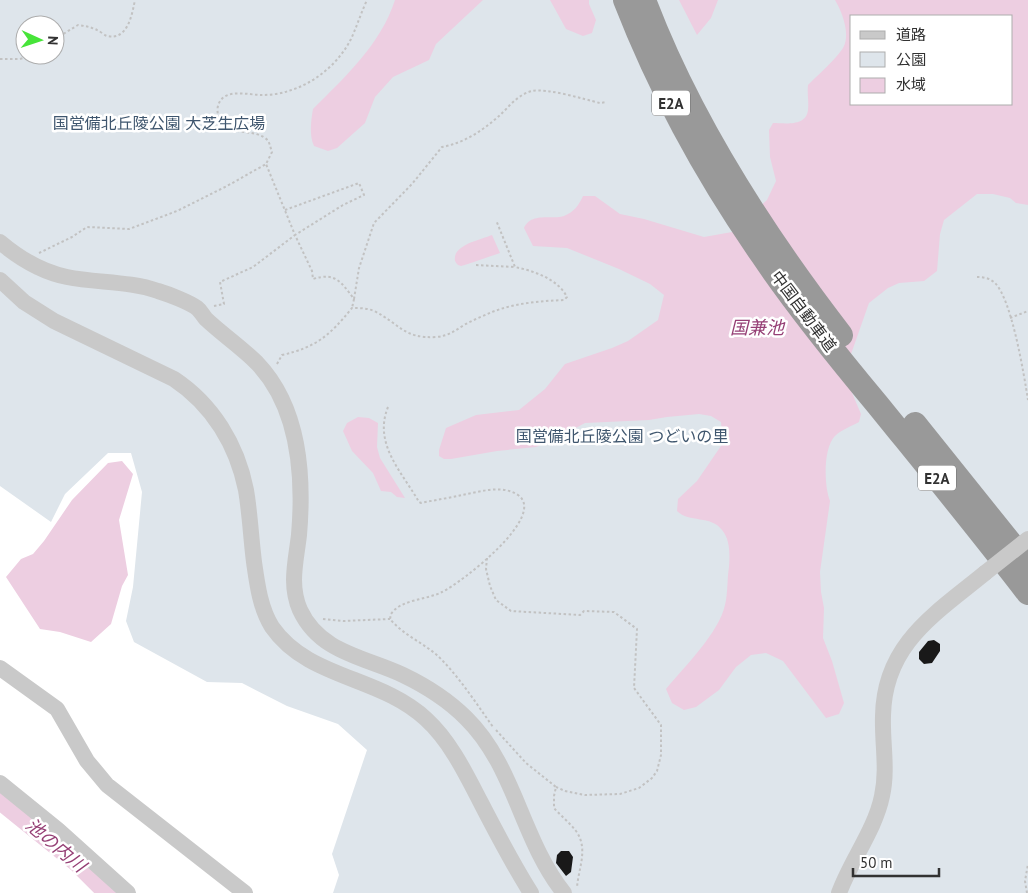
<svg xmlns="http://www.w3.org/2000/svg" width="1028" height="893" font-family="'PT Sans','Noto Sans JP',sans-serif">
<rect width="100%" height="100%" fill="#fff"/>
<!-- green -->
<path fill="#dee5eb" fill-rule="evenodd" d="M 0,0 L 1028,0 L 1028,893 L 333,893 L 339,875 L 332,854 L 367,750 L 338,724 L 287,706 L 242,683 L 207,682 L 134,642 L 126,621 L 133,587 L 142,492 L 131,453 L 108,453 L 65,494 L 51,522 L 0,486 ZM 852,16 L 1012,16 L 1012,104 L 852,104 ZM 25,25 L 55,25 L 55,55 L 25,55 Z"/>
<!-- water -->
<path fill="#edcee1" fill-rule="evenodd" d="M 395,0 L 483,0 L 436,44 L 429,60 L 393,77 L 375,97 L 365,123 L 337,148 L 328,151 L 314,146 C 309,136 311,120 313,109 C 345,77 381,44 395,0 Z
M 550,0 L 589,0 L 589,4 L 596,20 L 592,33 L 583,36 L 566,29 Z
M 679,0 L 718,0 L 711,18 L 697,35 Z
M 835,0 L 1028,0 L 1028,205 L 1016,203 L 1010,198 L 993,194 L 977,194 L 944,220 L 940,234 L 937,271 L 924,281 L 899,283 L 888,288 L 869,303 L 844,374 L 861,414 L 859,422 C 852,426 841,430 835,436 C 823,448 824,486 830,501 L 820,572 L 821,592 L 824,608 L 823,638 L 832,661 L 844,703 L 839,714 L 826,718 L 783,661 L 766,653 L 751,655 L 736,667 L 719,690 L 696,707 L 684,710 L 672,703 L 666,689 C 684,667 719,633 725,605 C 728,593 727,579 729,567 C 730,555 730,539 722,530 C 711,515 689,523 677,511 L 678,499 L 697,481 L 723,443 L 721,422 L 711,416 L 699,414 L 667,417 L 649,420 L 585,423 L 557,438 L 536,447 L 497,451 L 451,459 L 444,459 L 439,456 L 439,450 L 446,428 L 476,415 L 519,410 L 545,389 L 565,364 L 612,348 L 628,341 L 658,320 L 664,295 L 650,284 L 619,269 L 567,248 L 533,246 L 524,228 C 531,212 552,220 564,216 C 574,212 579,205 583,196 L 595,196 L 620,214 L 644,219 L 704,237 L 732,232 L 767,200 L 776,181 L 770,157 L 769,130 L 773,123 C 785,123 806,127 808,110 C 809,102 807,94 808,85 C 817,76 837,58 843,48 C 851,34 842,12 835,0 ZM 852,16 L 1012,16 L 1012,104 L 852,104 Z
M 492,235 L 500,253 C 494,255 463,266 461,266 C 457,265 457,264 455,261 C 452,245 480,240 492,235 Z
M 358,417 L 369,418 L 378,423 L 377,447 L 380,458 L 405,498 L 397,497 L 391,492 L 381,491 L 373,473 L 352,451 L 343,431 L 347,423 Z
M 122,461 L 133,474 L 119,520 L 128,575 L 122,586 L 111,624 L 91,642 L 60,632 L 40,629 L 6,577 L 21,559 L 33,554 L 44,541 L 72,500 L 108,463 Z"/>
<g fill="none" stroke-linecap="round" stroke-linejoin="round">
<!-- river -->
<path stroke="#edcee1" stroke-width="21" d="M 0,799 L 78,862 L 109,893"/>
</g>
<!-- building -->
<path fill="#191919" d="M 934,640 L 940,644 L 940,651 L 932,663 L 924,664 L 919,659 L 919,652 L 928,641 Z
M 561,851 L 569,851 L 573,857 L 571,872 L 566,876 L 556,863 L 557,855 Z"/>
<g fill="none" stroke-linecap="round" stroke-linejoin="round">
<!-- path -->
<path stroke="#c2c2c2" stroke-width="2" stroke-dasharray="2.5 2.5" stroke-linecap="butt" d="M 55,39 L 78,25 C 85,26 91,27 97,30 C 100,31 104,35 107,36 C 128,41 132,14 135,0
M 0,59 L 20,59 L 34,55
M 285,210 L 359,183 L 364,195 L 343,205 L 295,235 L 312,271 L 313,279 C 336,272 341,282 354,299 L 352,308
M 39,253 L 72,237 L 87,227 L 129,229 L 177,211 L 227,186 L 266,164 L 272,152 C 270,147 270,141 265,138 C 251,128 228,137 219,118 C 217,113 217,107 219,103 C 226,88 249,95 261,95 C 270,95 280,94 288,91 C 314,84 339,63 351,39 C 357,26 361,13 367,0
M 476,265 L 515,267
M 977,277 C 983,277 990,278 995,283 C 1012,300 1024,375 1028,400
M 354,299 L 359,268 L 374,223 L 412,184 L 442,147 C 464,143 482,131 499,116 C 508,108 518,94 532,91 C 548,88 583,99 600,103 L 606,102
M 214,306 L 224,304 L 220,282 L 253,267 L 295,235 L 266,164
M 1010,318 L 1028,311
M 277,364 L 282,355 C 317,347 330,335 352,308 C 359,308 367,308 374,311 C 399,323 403,339 436,337 C 448,336 455,331 464,325 C 473,320 483,316 492,312 C 515,303 540,301 564,300 L 567,297 C 558,279 534,271 515,267 L 496,220
M 388,407 C 373,444 402,472 419,502 L 421,503 C 435,500 449,498 462,495 C 480,492 501,484 518,495 C 548,516 461,583 442,592 C 427,600 401,599 391,614 L 390,619 C 403,635 424,643 439,657 C 460,678 476,703 493,727
M 487,558 L 486,569 L 490,586 L 496,600 L 511,611 L 580,615 L 584,611 L 614,612 L 637,629 L 634,688 L 661,725 L 661,755 L 657,771 L 652,778 L 639,788 L 620,794 L 585,795 L 565,791 L 556,787
M 323,619 L 343,621 L 390,619
M 496,730 L 526,763 L 556,787 L 554,796 L 554,808 C 561,816 570,823 576,831 C 589,849 578,869 577,888
M 1027,893 L 1025,881 L 1028,864"/>
<!-- minor -->
<path stroke="#c9c9c9" stroke-width="16" d="M 0,242 C 19,258 42,272 67,277 C 97,283 129,281 158,291 C 168,294 189,302 197,308 C 201,311 203,316 206,319 C 223,335 241,347 257,363 C 300,408 304,476 299,535 C 296,561 289,585 300,610 C 320,653 365,657 403,675 C 426,686 448,700 466,718 C 515,766 521,839 564,893
M 0,280 L 24,302 L 54,321 L 174,379 C 213,405 237,445 246,490 C 250,514 251,538 254,562 C 257,583 260,608 272,627 C 308,679 380,676 426,719 C 450,741 465,772 480,801 C 496,832 512,863 531,893
M 0,668 L 57,709 L 87,761 L 107,785 L 245,893
M 0,783 L 58,830 L 128,893
M 839,893 C 851,860 875,830 882,796 C 888,769 882,743 883,716 C 884,644 935,614 985,573"/>
<!-- highway -->
<path stroke="#999" stroke-width="24" d="M 625,0 C 660,90 707,176 762,255 C 797,307 837,356 877,404 C 928,467 979,529 1028,593
M 644,0 C 689,119 763,234 841,335
M 915,424 L 1028,565"/>
<!-- minor-bridge -->
<path stroke="#c9c9c9" stroke-width="16" d="M 985,573 L 1028,539"/>
</g>
<g text-anchor="middle" dominant-baseline="central" stroke-width="5" stroke-linejoin="round" paint-order="stroke">
<!-- shield labels -->
<g fill="#fff" stroke="#707070" stroke-width="1">
<rect x="652" y="90.5" width="38" height="25" rx="4"/>
<rect x="918" y="465.5" width="38" height="25" rx="4"/>
</g>
<g font-size="15" font-weight="bold" fill="#323232">
<text x="671" y="103">E2A</text>
<text x="937" y="478">E2A</text>
</g>
<!-- park labels -->
<g font-size="16" fill="#3f566e" stroke="#fff">
<text x="159" y="123">国営備北丘陵公園 大芝生広場</text>
<text x="622" y="436">国営備北丘陵公園 つどいの里</text>
</g>
<!-- street labels -->
<g font-size="16" fill="#323232" stroke="#fff">
<text transform="translate(804 311) rotate(53)">中国自動車道</text>
</g>
<!-- water labels -->
<g font-size="18" font-style="italic" fill="#953f75" stroke="#fff">
<text x="757" y="327">国兼池</text>
<text transform="translate(56 845) rotate(40)">池の内川</text>
</g>
</g>
<!-- legend -->
<rect x="850" y="15" width="162" height="90" fill="#ffffff" stroke="#adadad"/>
<rect x="860" y="31" width="25" height="8" fill="#c9c9c9" stroke="#adadad"/>
<text x="896" y="40" font-size="15" fill="#323232">道路</text>
<rect x="860" y="52" width="25" height="15" fill="#dee5eb" stroke="#adadad"/>
<text x="896" y="65" font-size="15" fill="#323232">公園</text>
<rect x="860" y="78" width="25" height="15" fill="#edcee1" stroke="#adadad"/>
<text x="896" y="90" font-size="15" fill="#323232">水域</text>
<!-- north arrow -->
<g transform="translate(40 40) rotate(93)"><circle r="24" fill="#ffffff" stroke="#adadad"/>
<path d="M0-4L9 19L0 12L-9 19Z" fill="#47e439"/>
<text y="-8" font-size="14" font-weight="bold" text-anchor="middle" fill="#323232">N</text>
</g>
<!-- scale -->
<path d="M853 868v8h86v-8" fill="none" stroke="#323232" stroke-width="2.5"/>
<text x="860" y="868" font-size="15" fill="#323232" stroke="#ffffff" stroke-width="4" paint-order="stroke">50 m</text>
</svg>
